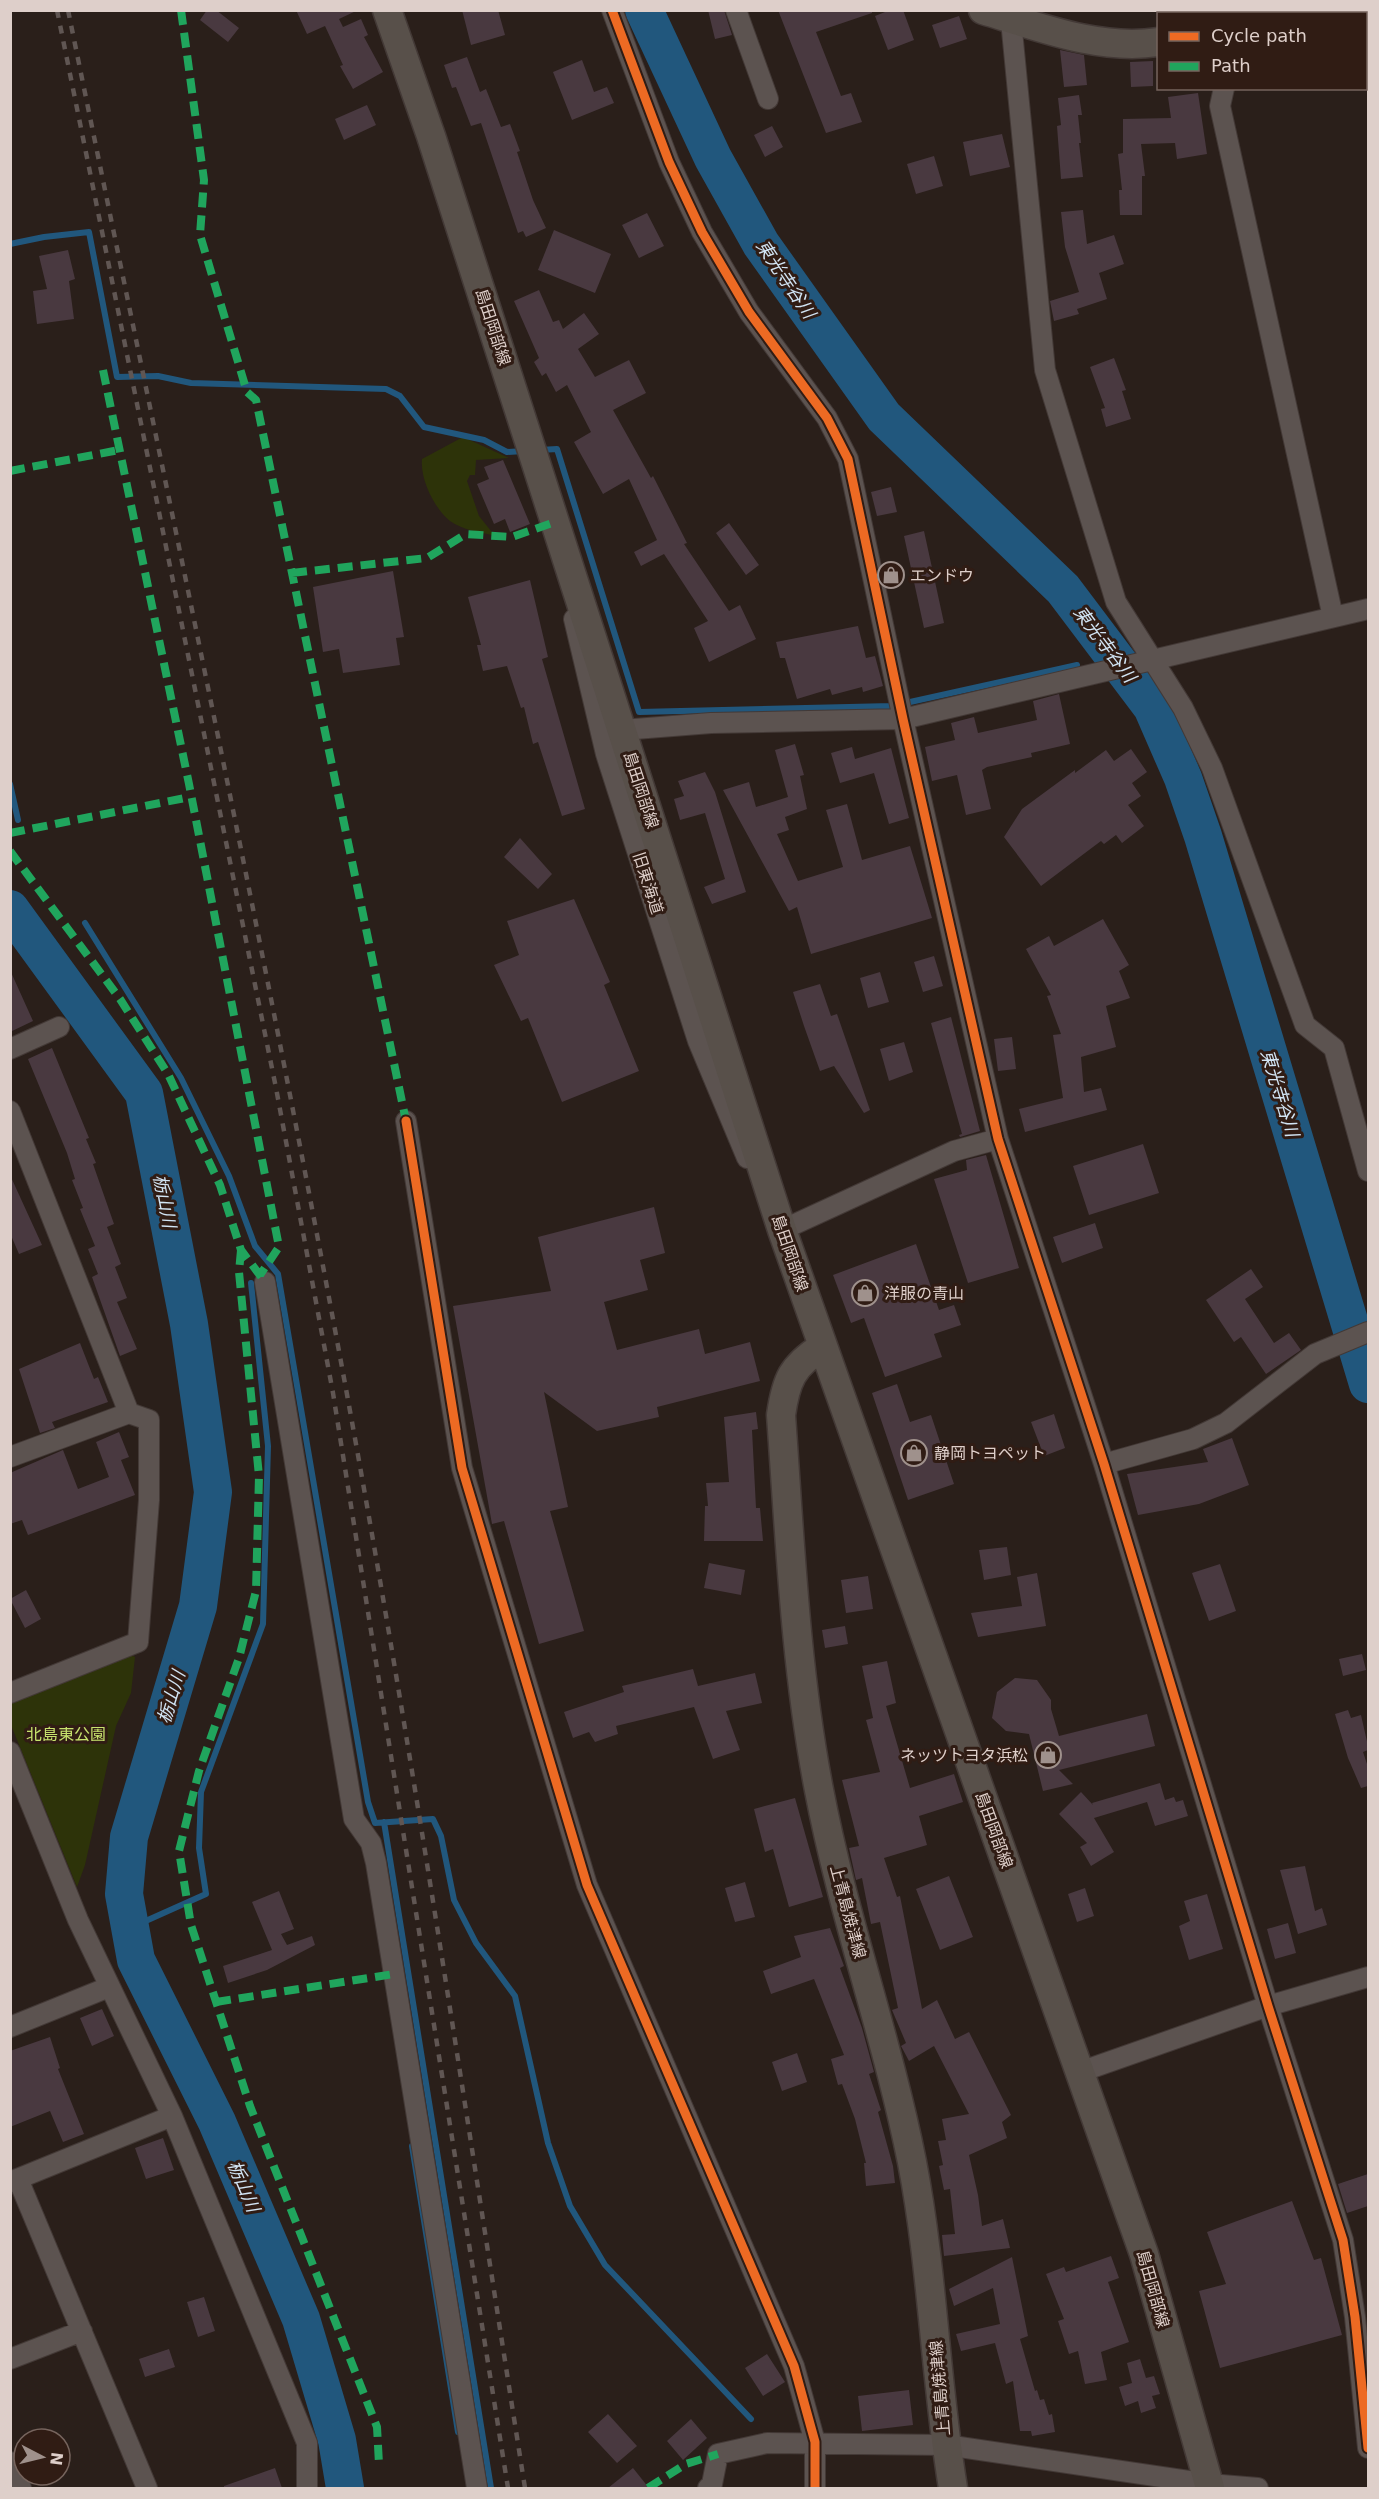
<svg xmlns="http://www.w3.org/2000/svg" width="1379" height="2499" font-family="'DejaVu Sans','Noto Sans JP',sans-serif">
<rect width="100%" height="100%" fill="#2a1f1a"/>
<!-- green -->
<path fill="#2d3309" d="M 463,437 L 509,458 L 476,460 L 475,475 L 470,475 L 467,481 L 479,516 L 495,536 C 481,532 462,530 450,521 C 434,508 420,479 422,459 Z
M 128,1654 L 135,1657 L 131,1693 L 116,1726 L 85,1865 L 77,1887 L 11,1725 L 10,1702 Z"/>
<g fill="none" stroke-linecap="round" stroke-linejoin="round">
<!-- stream -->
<path stroke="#21577d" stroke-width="6" d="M 10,244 L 44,237 L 89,232 L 117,377 L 158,376 L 191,383 L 386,389 L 400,396 L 424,427 L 484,440 L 507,452 L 524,451
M 540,450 L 557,449 L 639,712 L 892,706 L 1077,665
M 10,784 L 18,820
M 85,923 L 181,1078 L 229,1176 L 255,1246 L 278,1274 L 368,1802 L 375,1823 L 433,1819 L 441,1836 L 454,1900 L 476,1943 L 515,1996 L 548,2143 L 570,2206 L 605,2265 L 751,2419
M 384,1822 L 491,2488
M 130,1928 L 206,1894 L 199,1848 L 201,1792 L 263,1624 L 268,1446 L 251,1283
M 412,2146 L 458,2432"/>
<!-- river -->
<path stroke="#21577d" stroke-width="38" d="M 644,10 L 713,158 L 761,244 L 884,417 L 1063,589 L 1152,707 L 1183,778 L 1203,836 L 1368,1384
M 10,909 L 144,1093 L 189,1324 L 213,1492 L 198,1606 L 129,1837 L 124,1894 L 136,1960 L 217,2122 L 301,2319 L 337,2440 L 345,2488"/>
</g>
<!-- building -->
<path fill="#493940" d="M 207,10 L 216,10 L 239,28 L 228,42 L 200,20 Z
M 296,10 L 358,10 L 339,19 L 343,27 L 361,19 L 368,35 L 364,37 L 383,72 L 353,89 L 340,66 L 343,65 L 325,26 L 307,34 Z
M 462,10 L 498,10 L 505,35 L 471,45 Z
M 708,10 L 724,10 L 732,35 L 715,39 Z
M 778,10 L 872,10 L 872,13 L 816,32 L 841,96 L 851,93 L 862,122 L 826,133 Z
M 890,10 L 903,10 L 914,40 L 888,50 L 875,16 Z
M 959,16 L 967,39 L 940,48 L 932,25 Z
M 1060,50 L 1084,55 L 1087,85 L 1064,87 Z
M 467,57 L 480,92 L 486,89 L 501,127 L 510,124 L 520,151 L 517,152 L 533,200 L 546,228 L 526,237 L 523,231 L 518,233 L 481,123 L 471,126 L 456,87 L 452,88 L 444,65 Z
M 582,60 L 594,92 L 607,87 L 614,103 L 572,120 L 553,72 Z
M 1153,61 L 1153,86 L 1131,87 L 1130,62 Z
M 1198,93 L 1207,154 L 1177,159 L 1175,143 L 1141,144 L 1145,176 L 1142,176 L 1142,215 L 1120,215 L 1119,190 L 1122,190 L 1118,154 L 1123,153 L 1123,119 L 1171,118 L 1168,97 Z
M 1079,95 L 1082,115 L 1078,115 L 1081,143 L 1079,143 L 1083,177 L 1061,179 L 1057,126 L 1061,125 L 1058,98 Z
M 367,105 L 376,125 L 344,140 L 335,119 Z
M 772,126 L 783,147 L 765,157 L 754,135 Z
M 1002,134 L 1010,167 L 970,176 L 963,142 Z
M 934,156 L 943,186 L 916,194 L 907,164 Z
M 1083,210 L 1087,244 L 1114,235 L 1124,264 L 1099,273 L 1107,299 L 1077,309 L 1079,314 L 1054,321 L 1050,301 L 1079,292 L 1065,247 L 1061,212 Z
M 647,213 L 664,246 L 639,258 L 622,225 Z
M 554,230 L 611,254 L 595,293 L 538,270 Z
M 68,250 L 75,279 L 69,281 L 74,319 L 37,324 L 33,291 L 47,289 L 39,256 Z
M 539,290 L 553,322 L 559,320 L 563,329 L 584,313 L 599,334 L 578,349 L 595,377 L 629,360 L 646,393 L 613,410 L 651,478 L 653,476 L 687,543 L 684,544 L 729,611 L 740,605 L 756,639 L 709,662 L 694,628 L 708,621 L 664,554 L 641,566 L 634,552 L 657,540 L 629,479 L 603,494 L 574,442 L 591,432 L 567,385 L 556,392 L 546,373 L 542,376 L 534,362 L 539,358 L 514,301 Z
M 1114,358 L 1126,390 L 1122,391 L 1131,419 L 1106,427 L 1101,409 L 1105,408 L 1090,367 Z
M 503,460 L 530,524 L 510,532 L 505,519 L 494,524 L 477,484 L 489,479 L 484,467 Z
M 891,487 L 897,512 L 877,516 L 871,492 Z
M 729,523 L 759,565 L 746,575 L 716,533 Z
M 924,531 L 944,623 L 924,628 L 904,536 Z
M 393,571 L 404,637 L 396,638 L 400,665 L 343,673 L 339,649 L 323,652 L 313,587 Z
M 530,580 L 548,657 L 542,659 L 585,809 L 562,816 L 538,742 L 533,744 L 524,707 L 521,708 L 507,666 L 483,671 L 477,645 L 481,645 L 468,597 Z
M 858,626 L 866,658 L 875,656 L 883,686 L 863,692 L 862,687 L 832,695 L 830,689 L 797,699 L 785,658 L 780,658 L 776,642 Z
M 1059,694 L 1070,744 L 1031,753 L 1032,757 L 987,767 L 982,770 L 991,809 L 966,815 L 957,775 L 932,781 L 925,747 L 955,740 L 951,723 L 974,717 L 978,733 L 1037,720 L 1033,701 Z
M 795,744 L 804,775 L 800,776 L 807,809 L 785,817 L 789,830 L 777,834 L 798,881 L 843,867 L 826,810 L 847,804 L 862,860 L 910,846 L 932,918 L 811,954 L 797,907 L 789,911 L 723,790 L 749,782 L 756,807 L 788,797 L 775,750 Z
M 852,747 L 855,759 L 891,748 L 909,818 L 889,824 L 874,773 L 840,783 L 831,753 Z
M 1131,749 L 1147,772 L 1132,783 L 1141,796 L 1128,805 L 1144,826 L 1122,843 L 1116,835 L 1104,844 L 1101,841 L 1041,886 L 1004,837 L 1022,809 L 1075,770 L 1075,773 L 1106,750 L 1114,761 Z
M 705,772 L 715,792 L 746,892 L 712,904 L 704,887 L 725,879 L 705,813 L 680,820 L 674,799 L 684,796 L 678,781 Z
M 520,838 L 552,874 L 538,889 L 504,857 Z
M 574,899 L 610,982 L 604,985 L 639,1071 L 562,1102 L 528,1018 L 521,1021 L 494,965 L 519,955 L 507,921 Z
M 1103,919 L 1129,965 L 1119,971 L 1130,998 L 1106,1006 L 1116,1047 L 1081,1057 L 1084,1092 L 1101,1088 L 1107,1110 L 1025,1132 L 1019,1109 L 1063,1098 L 1053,1035 L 1061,1034 L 1047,996 L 1051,995 L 1026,949 L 1049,936 L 1054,946 Z
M 934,956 L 943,986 L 923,992 L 914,962 Z
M 10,970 L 33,1021 L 10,1032 Z
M 880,972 L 889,1002 L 868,1008 L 860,978 Z
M 820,984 L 831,1016 L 837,1014 L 870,1110 L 864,1113 L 834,1066 L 820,1071 L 804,1026 L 793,992 Z
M 951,1017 L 980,1131 L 960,1137 L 959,1135 L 962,1134 L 931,1023 Z
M 1012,1037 L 1016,1069 L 998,1071 L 994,1039 Z
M 904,1042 L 913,1072 L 889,1081 L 880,1049 Z
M 52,1048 L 89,1138 L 86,1139 L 96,1163 L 93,1164 L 114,1224 L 107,1227 L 121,1264 L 115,1267 L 127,1298 L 117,1302 L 137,1349 L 120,1356 L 92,1277 L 98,1274 L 88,1249 L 95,1246 L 80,1209 L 83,1208 L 72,1180 L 75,1179 L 67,1153 L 28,1059 Z
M 1143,1144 L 1159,1193 L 1089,1215 L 1073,1166 Z
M 986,1155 L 1019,1268 L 968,1283 L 934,1179 L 967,1170 L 966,1160 Z
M 10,1175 L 42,1245 L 19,1254 L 10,1233 Z
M 654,1207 L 665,1253 L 640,1260 L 648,1290 L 604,1302 L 617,1350 L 699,1329 L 705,1354 L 750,1342 L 760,1381 L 657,1407 L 659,1417 L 597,1431 L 544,1392 L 568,1507 L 550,1511 L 584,1631 L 539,1644 L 504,1521 L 492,1524 L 453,1306 L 551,1291 L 538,1237 Z
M 1095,1223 L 1103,1248 L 1062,1263 L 1053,1237 Z
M 916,1244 L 939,1310 L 954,1305 L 961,1325 L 934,1334 L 942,1357 L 885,1377 L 864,1318 L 851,1323 L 833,1275 Z
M 1251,1269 L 1263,1287 L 1245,1299 L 1274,1343 L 1289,1333 L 1301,1350 L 1266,1374 L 1241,1337 L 1234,1342 L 1206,1300 Z
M 80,1343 L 94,1379 L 98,1377 L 108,1402 L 52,1422 L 55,1428 L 40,1433 L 19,1369 Z
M 897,1384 L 910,1422 L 931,1415 L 954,1484 L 908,1500 L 872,1393 Z
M 756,1412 L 758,1429 L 752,1430 L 756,1508 L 760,1508 L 763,1541 L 704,1541 L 705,1506 L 708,1506 L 706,1483 L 729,1482 L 724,1417 Z
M 1054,1414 L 1065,1448 L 1044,1456 L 1031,1422 Z
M 119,1432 L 129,1457 L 121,1460 L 135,1495 L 28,1535 L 22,1520 L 10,1524 L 10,1473 L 63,1450 L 78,1489 L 109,1477 L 96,1442 Z
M 1232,1438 L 1249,1485 L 1199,1504 L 1138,1515 L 1127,1474 L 1208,1462 L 1203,1449 Z
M 1007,1547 L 1011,1575 L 984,1580 L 979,1550 Z
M 709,1563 L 745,1570 L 741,1595 L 704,1588 Z
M 1220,1564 L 1236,1611 L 1209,1621 L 1192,1573 Z
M 1037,1573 L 1046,1626 L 978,1637 L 971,1613 L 1022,1606 L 1017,1577 Z
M 868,1576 L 873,1609 L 846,1613 L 841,1580 Z
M 26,1590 L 41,1619 L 25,1628 L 10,1599 Z
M 845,1626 L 848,1644 L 825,1648 L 822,1630 Z
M 1362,1654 L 1366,1670 L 1343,1676 L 1339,1659 Z
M 887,1661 L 896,1703 L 886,1706 L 910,1788 L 954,1774 L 963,1802 L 919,1816 L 927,1845 L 884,1858 L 897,1897 L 900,1896 L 922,2009 L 937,2000 L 955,2039 L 969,2032 L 1011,2115 L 1002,2122 L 1007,2138 L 969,2155 L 978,2195 L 982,2226 L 1003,2219 L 1010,2248 L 944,2256 L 942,2235 L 955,2234 L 950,2189 L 944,2190 L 939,2166 L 943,2165 L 938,2141 L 946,2140 L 942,2119 L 969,2114 L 934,2046 L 909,2061 L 901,2046 L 906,2043 L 892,2010 L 898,2008 L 880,1922 L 871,1924 L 862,1878 L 856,1880 L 849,1848 L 859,1846 L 842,1780 L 880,1772 L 866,1720 L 873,1718 L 862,1666 Z
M 693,1669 L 698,1686 L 755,1673 L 762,1703 L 726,1711 L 740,1750 L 713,1759 L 694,1707 L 616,1726 L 618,1734 L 595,1742 L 589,1732 L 573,1738 L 564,1712 L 624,1692 L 622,1686 Z
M 1015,1678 L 1037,1680 L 1051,1700 L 1051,1709 L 1059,1736 L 1147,1714 L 1155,1746 L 1059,1770 L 1073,1784 L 1043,1791 L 1029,1734 L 1006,1731 L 992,1718 L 997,1692 Z
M 1348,1710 L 1351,1718 L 1361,1715 L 1368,1746 L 1368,1750 L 1363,1752 L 1368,1767 L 1368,1786 L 1361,1788 L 1348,1758 L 1335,1714 Z
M 1160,1783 L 1165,1800 L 1174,1797 L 1176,1802 L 1183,1800 L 1188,1816 L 1155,1826 L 1147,1802 L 1094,1818 L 1114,1852 L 1091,1866 L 1080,1847 L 1087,1843 L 1059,1814 L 1081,1792 L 1093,1805 L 1092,1803 Z
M 795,1798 L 823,1897 L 789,1907 L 773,1849 L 765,1852 L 754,1809 Z
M 1305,1866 L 1315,1911 L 1322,1908 L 1327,1925 L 1298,1934 L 1280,1870 Z
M 949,1876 L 973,1937 L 940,1950 L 916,1889 Z
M 745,1882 L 755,1917 L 735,1922 L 725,1888 Z
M 1085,1888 L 1094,1916 L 1077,1922 L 1068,1894 Z
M 279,1891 L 294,1929 L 281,1934 L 287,1945 L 312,1936 L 315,1945 L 267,1970 L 228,1983 L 223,1966 L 272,1950 L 252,1902 Z
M 1207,1894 L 1223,1949 L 1189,1960 L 1179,1926 L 1190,1921 L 1184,1901 Z
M 1288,1923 L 1296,1953 L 1275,1959 L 1267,1929 Z
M 830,1928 L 844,1966 L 840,1968 L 862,2028 L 874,2072 L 869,2074 L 881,2110 L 878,2112 L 893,2166 L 895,2183 L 866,2186 L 864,2163 L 866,2163 L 855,2119 L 842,2084 L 838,2085 L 831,2059 L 844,2055 L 814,1979 L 771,1994 L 763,1971 L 801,1957 L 794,1936 Z
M 102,2009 L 114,2036 L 92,2046 L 80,2018 Z
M 50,2037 L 60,2068 L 58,2069 L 84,2134 L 63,2142 L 50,2111 L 10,2127 L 10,2051 Z
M 797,2053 L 807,2082 L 782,2091 L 772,2062 Z
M 163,2138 L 174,2170 L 146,2179 L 135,2148 Z
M 1368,2174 L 1368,2206 L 1347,2213 L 1338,2184 Z
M 1292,2201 L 1314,2260 L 1321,2258 L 1342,2335 L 1220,2368 L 1199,2291 L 1226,2284 L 1207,2232 Z
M 1111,2256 L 1119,2278 L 1108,2282 L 1129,2342 L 1101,2352 L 1107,2380 L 1085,2384 L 1078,2351 L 1069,2354 L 1058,2321 L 1064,2319 L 1046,2274 L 1064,2267 L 1066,2272 Z
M 1012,2257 L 1028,2336 L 1020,2339 L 1035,2391 L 1037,2390 L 1040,2400 L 1044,2399 L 1049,2415 L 1052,2414 L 1055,2432 L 1032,2436 L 1031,2431 L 1020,2431 L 1013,2381 L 1006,2384 L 995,2343 L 961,2351 L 956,2334 L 1000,2324 L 993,2288 L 954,2306 L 949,2289 Z
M 204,2297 L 215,2331 L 198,2337 L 187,2302 Z
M 169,2349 L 175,2367 L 145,2377 L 139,2359 Z
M 767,2354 L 785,2382 L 763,2396 L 745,2368 Z
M 1140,2359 L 1146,2378 L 1154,2376 L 1160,2394 L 1152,2396 L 1156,2408 L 1141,2413 L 1138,2401 L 1125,2406 L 1119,2387 L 1132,2383 L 1127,2363 Z
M 909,2390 L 913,2425 L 862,2431 L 858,2396 Z
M 608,2414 L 637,2446 L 617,2463 L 588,2432 Z
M 691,2419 L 707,2438 L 683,2460 L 667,2441 Z
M 275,2468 L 282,2488 L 224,2488 L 224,2486 Z
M 633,2468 L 649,2488 L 608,2488 Z"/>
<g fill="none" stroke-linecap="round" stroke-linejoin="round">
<defs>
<path id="street" d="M 612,10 L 669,162 L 702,232 L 749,312 L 827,418 L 848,459 L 903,719 L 998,1139 L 1104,1464 L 1268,2006 L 1343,2240 L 1355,2317 L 1368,2448
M 736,10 L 768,99
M 1010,10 L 1045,370 L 1116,602 L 1183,708 L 1212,768 L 1305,1025 L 1334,1048 L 1368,1171
M 1224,88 L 1220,106 L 1333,617
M 574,619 L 606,754 L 698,1041 L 747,1158
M 622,730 L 711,723 L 903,719 L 1368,609
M 10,1049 L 59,1027
M 10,1111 L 129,1413
M 406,1121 L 462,1468 L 587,1885 L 794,2366 L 815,2442 L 815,2488
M 777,1220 L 782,1230 L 954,1151 L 998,1139
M 265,1282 L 354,1819 L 371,1843 L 376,1863 L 477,2488
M 10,1457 L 129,1413 L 149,1420 L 149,1500 L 138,1642 L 10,1693
M 1104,1464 L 1193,1439 L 1226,1423 L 1315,1354 L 1368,1332
M 10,1752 L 78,1920 L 172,2116 L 307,2443 L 307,2488
M 10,2027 L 109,1987
M 1080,2072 L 1268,2006 L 1368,1977
M 18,2179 L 147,2488
M 10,2182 L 172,2116
M 10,2359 L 82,2331
M 10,2462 L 21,2488
M 708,2488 L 712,2484 L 718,2454 L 767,2443 L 946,2445 L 1209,2484 L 1258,2488"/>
<path id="secondary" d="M 387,10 L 431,136 L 782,1230 L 1144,2254 L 1210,2488
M 983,10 C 1039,27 1100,51 1158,42
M 1334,14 L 1352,10
M 822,1347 C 792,1366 786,1380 781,1415 C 790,1540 795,1666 819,1790 C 843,1916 887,2037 912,2162 C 933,2270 935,2380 953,2488"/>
</defs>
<!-- street casing -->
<use href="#street" stroke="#433936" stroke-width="22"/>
<!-- secondary casing -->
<use href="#secondary" stroke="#433936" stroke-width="31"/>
<!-- street -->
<use href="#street" stroke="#5c5350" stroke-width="20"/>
<!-- secondary -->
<use href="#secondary" stroke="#58504a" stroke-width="28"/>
<!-- rail -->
<path stroke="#605653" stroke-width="4.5" stroke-dasharray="8 8" stroke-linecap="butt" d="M 57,10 L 276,1088 L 333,1393 L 508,2488
M 68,10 C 162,470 261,928 346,1389 C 413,1754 467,2122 525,2488"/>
<!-- quiet -->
<path stroke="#20a55d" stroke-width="8" stroke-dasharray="15 8" stroke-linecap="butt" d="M 181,10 L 204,180 L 200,235 L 247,392 L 256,400 L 406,1121
M 103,370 L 189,784 L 279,1247 L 260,1275
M 10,471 L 119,450
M 292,573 L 427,558 L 466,534 L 512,537 L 555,522
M 10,833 L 190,797
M 10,851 L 120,999 L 168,1074 L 220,1185 L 241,1250 L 265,1282
M 241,1250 L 239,1272 L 259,1476 L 256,1591 L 239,1658 L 199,1771 L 179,1851 L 191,1925 L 250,2106 L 377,2427 L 379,2464
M 216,2002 L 394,1974
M 648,2488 L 686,2464 L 718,2454"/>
<defs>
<path id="cycleway" d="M 612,10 L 669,162 L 702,232 L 749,312 L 827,418 L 848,459 L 903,719 L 998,1139 L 1104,1464 L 1268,2006 L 1343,2240 L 1355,2317 L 1368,2448
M 406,1121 L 462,1468 L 587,1885 L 794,2366 L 815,2442 L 815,2488"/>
</defs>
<!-- cycleway casing -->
<use href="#cycleway" stroke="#301c14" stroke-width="13"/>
<!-- cycleway -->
<use href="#cycleway" stroke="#ed6a23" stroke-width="9"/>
</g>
<!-- icons -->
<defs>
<symbol id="shop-ring" viewBox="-11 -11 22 22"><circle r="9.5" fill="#301c14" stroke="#9f918c" stroke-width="1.5"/><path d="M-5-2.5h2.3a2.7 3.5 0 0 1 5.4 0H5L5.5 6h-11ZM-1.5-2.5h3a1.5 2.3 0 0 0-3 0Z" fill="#9f918c"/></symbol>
</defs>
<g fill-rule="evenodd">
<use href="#shop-ring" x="876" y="560" width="30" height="30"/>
<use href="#shop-ring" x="850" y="1278" width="30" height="30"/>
<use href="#shop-ring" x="899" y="1438" width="30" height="30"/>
<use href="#shop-ring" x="1033" y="1740" width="30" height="30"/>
</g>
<g text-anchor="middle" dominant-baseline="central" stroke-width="6" stroke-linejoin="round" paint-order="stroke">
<!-- street labels -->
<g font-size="16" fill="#decfca" stroke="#301c14">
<text transform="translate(493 327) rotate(72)">島田岡部線</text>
<text transform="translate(641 790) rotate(72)">島田岡部線</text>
<text transform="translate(648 883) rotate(72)">旧東海道</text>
<text transform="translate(790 1253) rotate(71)">島田岡部線</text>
<text transform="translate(994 1830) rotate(70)">島田岡部線</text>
<text transform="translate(848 1912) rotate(75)">上青島焼津線</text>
<text transform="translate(1153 2289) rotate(74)">島田岡部線</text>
<text transform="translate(940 2388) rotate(-95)">上青島焼津線</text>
</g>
<!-- poi labels -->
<g font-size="16" fill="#decfca" stroke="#301c14" text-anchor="start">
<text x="910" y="575">エンドウ</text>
<text x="884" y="1293">洋服の青山</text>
<text x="934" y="1453">静岡トヨペット</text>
<text x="1028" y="1755" text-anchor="end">ネッツトヨタ浜松</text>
</g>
<!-- park labels -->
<g font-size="16" fill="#c8e36e" stroke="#301c14">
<text x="66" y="1734">北島東公園</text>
</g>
<!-- water labels -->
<g font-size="18" font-style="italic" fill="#d2e5f5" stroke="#301c14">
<text transform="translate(786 279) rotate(56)">東光寺谷川</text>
<text transform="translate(1105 644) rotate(53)">東光寺谷川</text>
<text transform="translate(1280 1093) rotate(73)">東光寺谷川</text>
<text transform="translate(165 1201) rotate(79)">栃山川</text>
<text transform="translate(171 1697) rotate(-73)">栃山川</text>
<text transform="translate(244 2186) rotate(67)">栃山川</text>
</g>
</g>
<!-- border -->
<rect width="1379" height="2499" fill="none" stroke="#decfca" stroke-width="24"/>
<!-- legend -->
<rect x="1157" y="12" width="210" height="78" fill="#301c14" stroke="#76645d" stroke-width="1.5"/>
<rect x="1169" y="32" width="30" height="9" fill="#ed6a23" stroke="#76645d" stroke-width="1.5"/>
<text x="1211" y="42" font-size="18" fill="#decfca">Cycle path</text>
<rect x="1169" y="62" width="30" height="9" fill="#20a55d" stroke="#76645d" stroke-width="1.5"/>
<text x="1211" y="72" font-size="18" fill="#decfca">Path</text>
<!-- north arrow -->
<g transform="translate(42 2457) rotate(97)"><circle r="28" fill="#301c14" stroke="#76645d" stroke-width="1.5"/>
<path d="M0-4.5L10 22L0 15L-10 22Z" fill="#9f918c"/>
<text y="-9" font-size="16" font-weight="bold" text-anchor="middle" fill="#decfca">N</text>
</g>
</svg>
